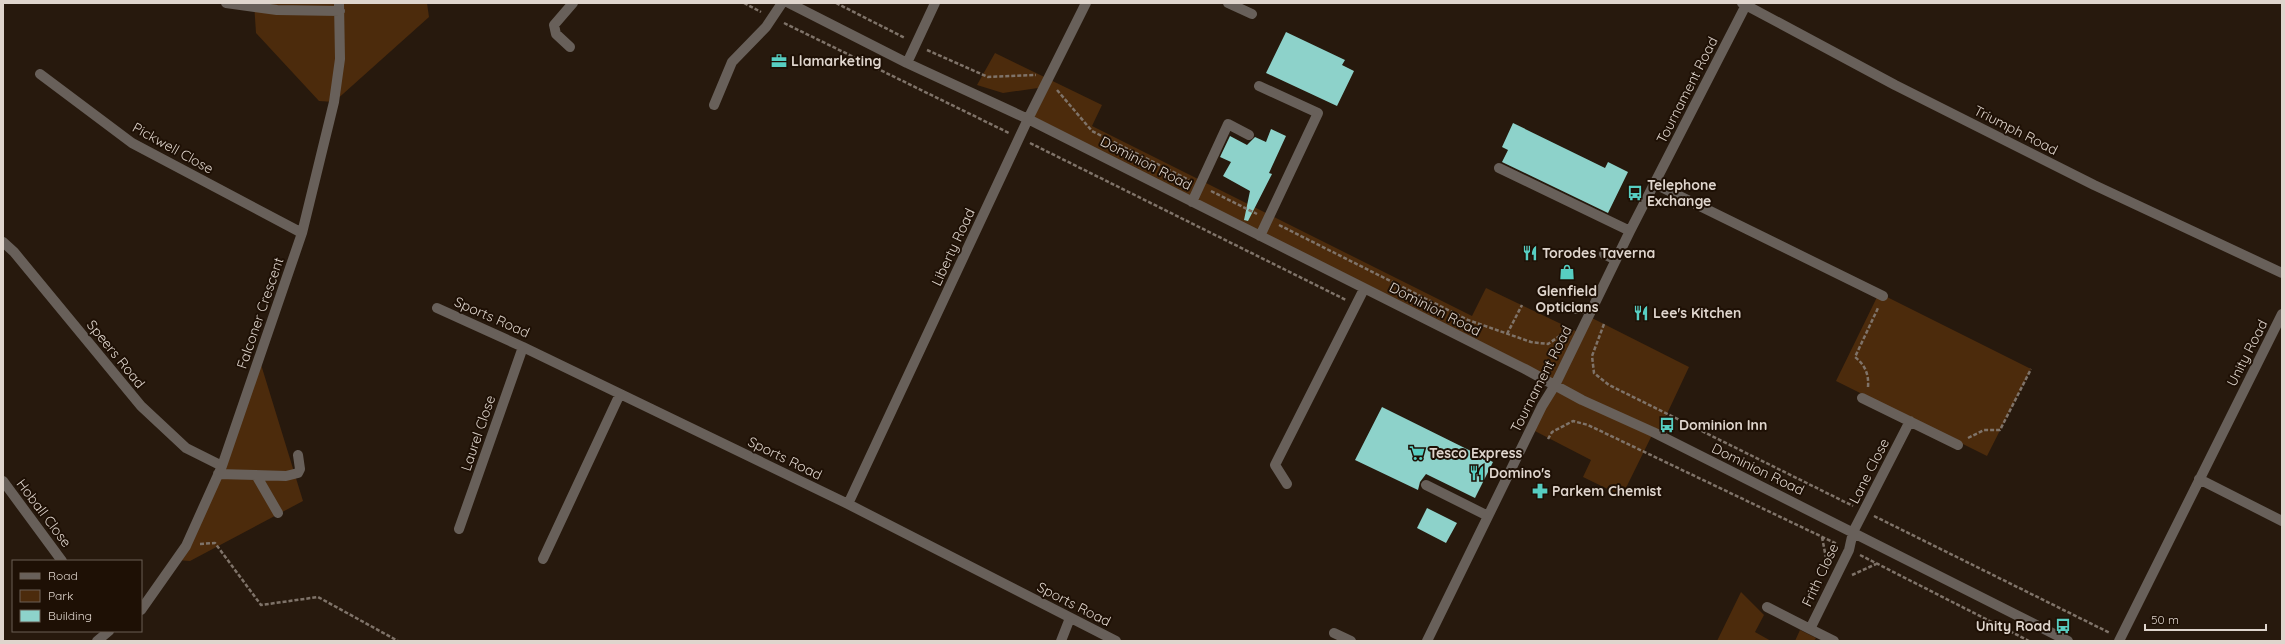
<svg xmlns="http://www.w3.org/2000/svg" width="2285" height="644" font-family="Quicksand,sans-serif">
<rect width="100%" height="100%" fill="#27190d"/>
<!-- green -->
<path fill="#4c2b0c" d="M 254,3 L 427,3 L 429,17 L 334,102 L 319,101 L 256,33 Z
M 995,53 L 1102,105 L 1092,126 L 1472,316 L 1486,288 L 1580,333 L 1588,316 L 1689,367 L 1657,435 L 1653,433 L 1622,496 L 1583,477 L 1591,460 L 1531,429 L 1555,386 L 1028,119 L 1038,88 L 1003,93 L 977,85 Z
M 1879,293 L 2031,369 L 1987,456 L 1836,381 Z
M 259,358 L 303,501 L 190,561 L 176,560 L 186,546 Z
M 1741,592 L 1764,615 L 1755,632 L 1771,641 L 1717,641 Z
M 1800,630 L 1816,638 L 1814,641 L 1795,641 Z"/>
<!-- building -->
<path fill="#8dd2ca" d="M 1286,32 L 1345,60 L 1342,65 L 1354,71 L 1337,106 L 1266,73 Z
M 1513,123 L 1605,168 L 1608,162 L 1628,172 L 1608,213 L 1502,162 L 1508,150 L 1502,147 Z
M 1271,129 L 1286,136 L 1269,173 L 1272,174 L 1248,221 L 1244,220 L 1250,191 L 1223,176 L 1231,162 L 1220,157 L 1230,136 L 1247,145 L 1255,137 L 1266,142 Z
M 1382,407 L 1493,462 L 1475,498 L 1426,474 L 1420,482 L 1418,490 L 1355,460 Z
M 1427,508 L 1457,523 L 1446,543 L 1417,528 Z"/>
<g fill="none" stroke-linecap="round" stroke-linejoin="round">
<!-- path -->
<path stroke="#7f7369" stroke-width="2.5" stroke-dasharray="4 2" stroke-linecap="butt" d="M 744,3 L 761,12
M 836,3 L 905,38
M 784,23 L 1009,133
M 927,50 L 988,77 L 1036,75
M 1057,90 L 1092,131 L 1189,180
M 1030,143 L 1346,300
M 1211,191 L 1257,214
M 1279,225 L 1468,320 L 1531,342 L 1548,344 L 1564,333 L 1566,329
M 1604,324 L 1592,356 L 1594,373 L 1609,385 L 1853,506
M 1507,334 L 1522,305
M 1868,387 C 1869,374 1865,365 1855,357 L 1878,308
M 1968,438 L 1984,430 L 2000,430 L 2031,369
M 1548,439 L 1552,432 L 1573,421 L 1588,425 L 1837,544
M 1874,516 L 2110,633
M 1822,537 L 1827,563
M 200,544 L 215,543 L 261,605 L 318,597 L 398,641
M 1860,555 L 2029,641
M 1852,575 L 1876,564"/>
<!-- minor -->
<path stroke="#68605a" stroke-width="10" d="M 226,3 L 277,10 L 340,11
M 789,3 L 907,63 L 1028,119 L 1525,369 L 1582,400 L 1653,432 L 2068,641
M 1228,3 L 1252,14
M 1742,3 L 1895,85 L 2094,185 L 2282,273
M 570,47 L 556,34 L 554,25 L 573,3
M 907,63 L 935,3
M 40,74 L 132,143 L 302,233
M 1259,86 L 1318,113 L 1260,236
M 714,105 L 732,62 L 766,27 L 782,3
M 1499,168 L 1630,231
M 1655,184 L 1883,296
M 1192,202 L 1228,124 L 1249,135
M 3,242 L 14,252 L 141,406 L 186,448 L 222,466
M 1604,254 L 1616,260
M 437,308 L 523,347 L 848,504 L 1116,641
M 1576,309 L 1592,308
M 1862,398 L 1958,445
M 218,474 L 286,476 L 298,473 L 300,469 L 298,455
M 256,475 L 278,513
M 2199,479 L 2282,521
M 3,481 L 62,561
M 1287,484 L 1275,465 L 1364,289
M 1426,485 L 1488,516
M 848,504 L 1028,119 L 1086,3
M 459,529 L 523,347
M 543,559 L 620,394
M 1767,607 L 1810,629
M 141,610 L 186,546 L 222,466 L 302,233 L 334,102 L 340,59 L 339,3
M 1334,633 L 1351,641
M 97,641 L 109,631
M 1061,641 L 1070,618
M 1427,641 L 1542,406 L 1555,385 L 1630,231 L 1747,3
M 1834,641 L 1810,629 L 1849,550 L 1853,532 L 1910,421
M 2119,641 L 2282,314"/>
</g>
<!-- icons -->
<defs>
<symbol id="office-bare" viewBox="-9 -9 18 18"><path d="M-6-3h4V-5.5h4V-3h4V5H-6ZM-1-4.5V-3h2v-1.5ZM-6 0V1H6V0Z" fill="#57cec2" stroke="#1e1005" stroke-width="2.5" paint-order="stroke"/></symbol>
<symbol id="bus-bare" viewBox="-9 -9 18 18"><path d="M-5-6H5V4H4V6H2V4H-2V6H-4V4H-5ZM-3.5-4V0h7V-4ZM-3.5 1.2v1.5H-2V1.2ZM2 1.2v1.5H3.5V1.2Z" fill="#57cec2" stroke="#1e1005" stroke-width="2.5" paint-order="stroke"/></symbol>
<symbol id="restaurant-bare" viewBox="-9 -9 18 18"><path d="M-5-6h1v4h1v-4h1v4h1v-4h1v5L-1.5 .5V6h-2V.5L-5-1ZM5-6V6H3V1.5H1.5Q1.5-4 5-6Z" fill="#57cec2" stroke="#1e1005" stroke-width="2.5" paint-order="stroke"/></symbol>
<symbol id="shop-bare" viewBox="-9 -9 18 18"><path d="M-5-2.5h2.3a2.7 3.5 0 0 1 5.4 0H5L5.5 6h-11ZM-1.5-2.5h3a1.5 2.3 0 0 0-3 0Z" fill="#57cec2" stroke="#1e1005" stroke-width="2.5" paint-order="stroke"/></symbol>
<symbol id="supermarket-bare" viewBox="-9 -9 18 18"><path d="M-6-5.5h2.5l.6 2H6L4.5 2H-2.5L-4.4-4H-6ZM-1.5 3.2a1.3 1.3 0 1 0 .1 0ZM3 3.2a1.3 1.3 0 1 0 .1 0Z" fill="#57cec2" stroke="#1e1005" stroke-width="2.5" paint-order="stroke"/></symbol>
<symbol id="pharmacy-bare" viewBox="-9 -9 18 18"><path d="M-2-6h4v4h4v4h-4v4h-4v-4h-4v-4h4Z" fill="#57cec2" stroke="#1e1005" stroke-width="2.5" paint-order="stroke"/></symbol>
</defs>
<g fill-rule="evenodd">
<use href="#office-bare" x="768" y="50" width="22" height="22"/>
<use href="#bus-bare" x="1624" y="182" width="22" height="22"/>
<use href="#restaurant-bare" x="1519" y="242" width="22" height="22"/>
<use href="#shop-bare" x="1556" y="261" width="22" height="22"/>
<use href="#restaurant-bare" x="1630" y="302" width="22" height="22"/>
<use href="#bus-bare" x="1656" y="414" width="22" height="22"/>
<use href="#supermarket-bare" x="1406" y="442" width="22" height="22"/>
<use href="#restaurant-bare" x="1466" y="462" width="22" height="22"/>
<use href="#pharmacy-bare" x="1529" y="480" width="22" height="22"/>
<use href="#bus-bare" x="2052" y="615" width="22" height="22"/>
</g>
<g text-anchor="middle" dominant-baseline="central" stroke-width="4" stroke-linejoin="round" paint-order="stroke">
<!-- poi labels -->
<g font-size="14" font-weight="bold" fill="#dfd5cd" stroke="#1e1005" text-anchor="start">
<text x="791" y="61">Llamarketing</text>
<text x="1647" y="185">Telephone<tspan x="1647" dy="16">Exchange</tspan></text>
<text x="1542" y="253">Torodes Taverna</text>
<text x="1567" y="291" text-anchor="middle">Glenfield<tspan x="1567" dy="16">Opticians</tspan></text>
<text x="1653" y="313">Lee's Kitchen</text>
<text x="1679" y="425">Dominion Inn</text>
<text x="1429" y="453">Tesco Express</text>
<text x="1489" y="473">Domino's</text>
<text x="1552" y="491">Parkem Chemist</text>
<text x="2051" y="626" text-anchor="end">Unity Road</text>
</g>
<!-- street labels -->
<g font-size="14" fill="#dfd5cd" stroke="#1e1005">
<text transform="translate(1687 90) rotate(-63)">Tournament Road</text>
<text transform="translate(2016 130) rotate(27)">Triumph Road</text>
<text transform="translate(173 148) rotate(29)">Pickwell Close</text>
<text transform="translate(1146 163) rotate(27)">Dominion Road</text>
<text transform="translate(953 247) rotate(-65)">Liberty Road</text>
<text transform="translate(1435 309) rotate(27)">Dominion Road</text>
<text transform="translate(260 313) rotate(-71)">Falconer Crescent</text>
<text transform="translate(492 317) rotate(24)">Sports Road</text>
<text transform="translate(2247 353) rotate(-63)">Unity Road</text>
<text transform="translate(116 354) rotate(51)">Speers Road</text>
<text transform="translate(1541 379) rotate(-63)">Tournament Road</text>
<text transform="translate(478 433) rotate(-71)">Laurel Close</text>
<text transform="translate(785 458) rotate(26)">Sports Road</text>
<text transform="translate(1758 469) rotate(26)">Dominion Road</text>
<text transform="translate(1869 471) rotate(-63)">Lane Close</text>
<text transform="translate(44 513) rotate(53)">Hoball Close</text>
<text transform="translate(1820 575) rotate(-65)">Frith Close</text>
<text transform="translate(1074 604) rotate(27)">Sports Road</text>
</g>
</g>
<!-- border -->
<rect width="2285" height="644" fill="none" stroke="#dfd5cd" stroke-width="8"/>
<!-- legend -->
<rect x="12" y="560" width="130" height="72" fill="#1e1005" stroke="#6b5f55"/>
<rect x="20" y="573" width="20" height="6" fill="#68605a" stroke="#6b5f55"/>
<text x="48" y="580" font-size="12" fill="#dfd5cd">Road</text>
<rect x="20" y="590" width="20" height="12" fill="#4c2b0c" stroke="#6b5f55"/>
<text x="48" y="600" font-size="12" fill="#dfd5cd">Park</text>
<rect x="20" y="610" width="20" height="12" fill="#8dd2ca" stroke="#6b5f55"/>
<text x="48" y="620" font-size="12" fill="#dfd5cd">Building</text>
<!-- scale -->
<path d="M2145 624v6h121v-6" fill="none" stroke="#dfd5cd" stroke-width="2"/>
<text x="2151" y="624" font-size="12" fill="#dfd5cd" stroke="#1e1005" stroke-width="3" paint-order="stroke">50 m</text>
</svg>
